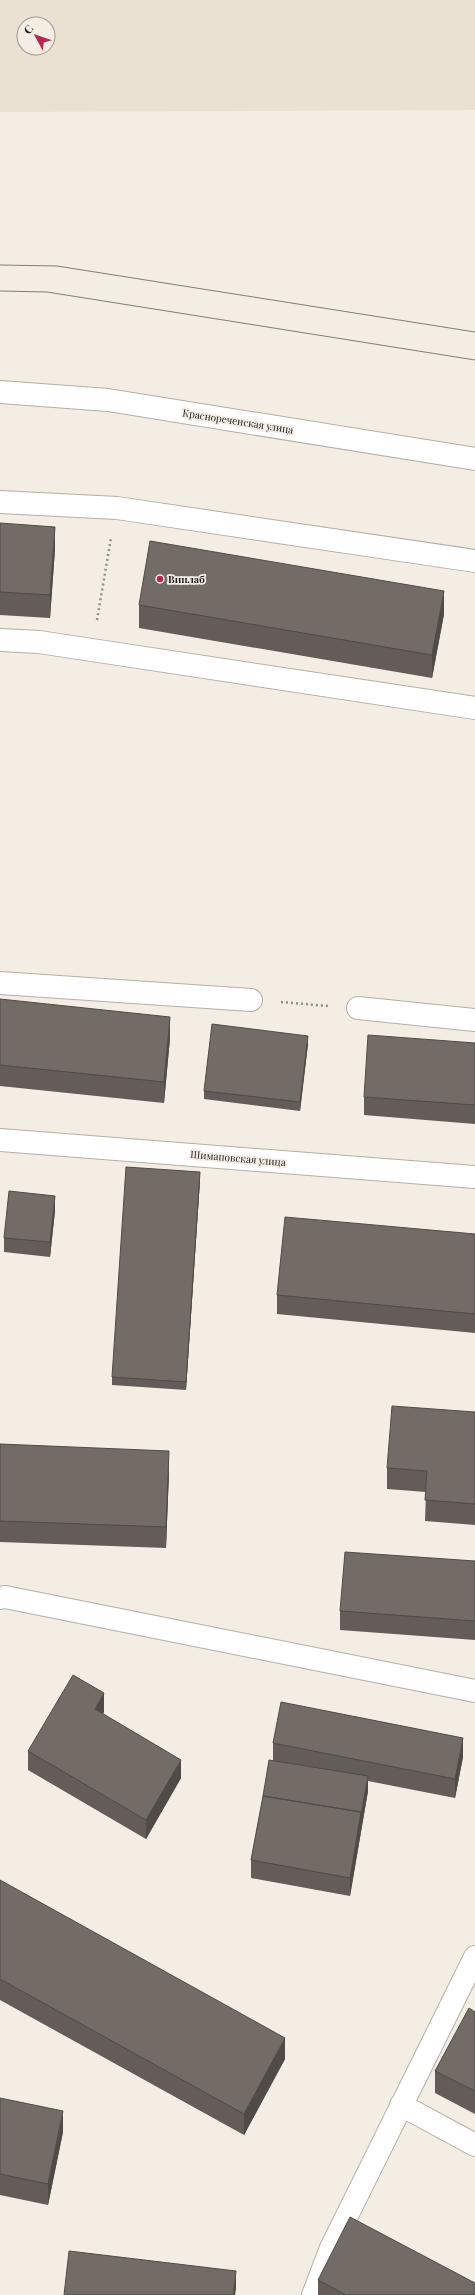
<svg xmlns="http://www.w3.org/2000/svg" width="475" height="2295" font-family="'Playfair Display',serif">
<rect width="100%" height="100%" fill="#f3ede4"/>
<!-- built -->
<path fill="#ebe1d2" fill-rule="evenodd" d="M 0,0 L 475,0 L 475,110 L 0,112 ZM 24,24 L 48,24 L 48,48 L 24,48 Z"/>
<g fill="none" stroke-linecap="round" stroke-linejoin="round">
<defs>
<path id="minor" d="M 0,502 L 117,508 L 475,561
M 0,640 L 39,642 L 475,708
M 0,983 L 251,1000
M 358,1008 L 475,1020
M 0,1140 L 475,1177
M 0,1598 L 5,1597 L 475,1691
M 401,2105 L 475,2145
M 313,2295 L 331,2248 L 475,1957"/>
<path id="major" d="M 0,392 L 108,400 L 475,459"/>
</defs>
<!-- minor casing -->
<use href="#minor" stroke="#b4afa7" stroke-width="24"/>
<!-- major casing -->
<use href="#major" stroke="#b4afa7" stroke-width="24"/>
<!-- path -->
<path stroke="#928e87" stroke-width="2.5" stroke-dasharray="2 3" stroke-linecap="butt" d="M 97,620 L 111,538
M 281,1002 L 328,1006"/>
<!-- minor -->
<use href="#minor" stroke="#fff" stroke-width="22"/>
<!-- major -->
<use href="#major" stroke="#fff" stroke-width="22"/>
<!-- tram -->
<path stroke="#817d77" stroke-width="1" d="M 0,265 L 57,266 L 475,332
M 0,291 L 47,292 L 475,360"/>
</g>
<!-- wall -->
<path fill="#635c58" d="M 0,523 L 55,549 L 50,618 L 0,615 Z
M 139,605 L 444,614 L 432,678 L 139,628 Z
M 0,999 L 170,1038 L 164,1103 L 0,1086 Z
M 475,1043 L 475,1124 L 364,1115 L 364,1097 Z
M 308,1044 L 300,1111 L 204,1099 L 204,1091 Z
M 200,1180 L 186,1390 L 112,1385 L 112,1377 Z
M 55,1211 L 50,1257 L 4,1252 L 4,1238 Z
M 475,1234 L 475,1333 L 277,1314 L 277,1295 Z
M 475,1412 L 475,1525 L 425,1521 L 426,1492 L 387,1489 L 387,1468 Z
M 0,1444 L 169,1472 L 166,1548 L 0,1542 Z
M 475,1561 L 475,1640 L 340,1630 L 340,1611 Z
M 104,1712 L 103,1714 L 181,1778 L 146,1839 L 28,1770 L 28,1751 Z
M 273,1743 L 463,1757 L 455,1798 L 368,1781 L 368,1791 L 350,1896 L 251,1878 L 251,1860 L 263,1796 L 273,1761 Z
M 0,1880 L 285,2059 L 244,2135 L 0,2000 Z
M 475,2012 L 475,2114 L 435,2093 L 435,2071 Z
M 0,2098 L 63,2132 L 48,2205 L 0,2195 Z
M 318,2280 L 475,2295 L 318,2295 Z"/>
<!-- shaded-wall -->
<path fill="#504b47" d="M 55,527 L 55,549 L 50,618 L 50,595 Z
M 444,591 L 444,614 L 432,678 L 432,655 Z
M 170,1017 L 170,1038 L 164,1103 L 164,1082 Z
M 308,1036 L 308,1044 L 300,1111 L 300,1102 Z
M 200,1172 L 200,1180 L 186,1390 L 186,1382 Z
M 55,1196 L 55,1211 L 50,1257 L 50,1242 Z
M 169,1451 L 169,1472 L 166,1548 L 166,1527 Z
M 104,1693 L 104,1712 L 95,1728 L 95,1709 Z
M 463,1738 L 463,1757 L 455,1798 L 455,1779 Z
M 181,1760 L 181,1778 L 146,1839 L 146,1820 Z
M 368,1776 L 368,1791 L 350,1896 L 350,1878 L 361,1812 Z
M 285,2038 L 285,2059 L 244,2135 L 244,2114 Z
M 63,2111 L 63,2132 L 48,2205 L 48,2184 Z
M 236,2271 L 236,2289 L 235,2295 L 233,2295 Z"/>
<!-- building -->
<path fill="#736b66" stroke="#504b47" d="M 0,523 L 55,527 L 50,595 L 0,592 Z
M 150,541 L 444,591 L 432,655 L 139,605 Z
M 0,999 L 170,1017 L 164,1082 L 0,1065 Z
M 212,1024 L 308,1036 L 300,1102 L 204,1091 Z
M 368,1035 L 475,1043 L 475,1105 L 364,1097 Z
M 126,1167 L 200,1172 L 186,1382 L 112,1377 Z
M 9,1191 L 55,1196 L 50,1242 L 4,1238 Z
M 285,1217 L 475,1234 L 475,1314 L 277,1295 Z
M 392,1406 L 475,1412 L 475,1504 L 425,1500 L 427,1471 L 387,1468 Z
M 0,1444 L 169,1451 L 166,1527 L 0,1521 Z
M 345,1552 L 475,1561 L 475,1621 L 340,1611 Z
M 73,1675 L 104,1693 L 95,1709 L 181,1760 L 146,1820 L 28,1751 Z
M 281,1702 L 463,1738 L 455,1779 L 273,1743 Z
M 269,1760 L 368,1776 L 361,1816 L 361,1812 L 263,1796 Z
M 263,1796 L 361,1812 L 350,1878 L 251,1860 Z
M 0,1880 L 285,2038 L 244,2114 L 0,1979 Z
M 469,2008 L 475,2012 L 475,2091 L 435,2071 Z
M 0,2098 L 63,2111 L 48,2184 L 0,2174 Z
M 350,2217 L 475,2283 L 475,2295 L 346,2295 L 318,2280 Z
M 69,2251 L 236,2271 L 233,2295 L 64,2295 Z"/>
<!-- markers -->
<circle fill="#b62653" stroke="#f3ede4" stroke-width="1.5" cx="160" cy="579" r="4"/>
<g text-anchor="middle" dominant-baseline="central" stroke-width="3.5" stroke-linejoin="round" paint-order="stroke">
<!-- street labels -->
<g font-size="10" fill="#1c1a17" stroke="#f3ede4">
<text transform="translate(238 421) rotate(9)">Краснореченская улица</text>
<text transform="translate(238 1158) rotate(5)">Шимановская улица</text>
</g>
<!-- poi labels -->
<g font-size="10" font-weight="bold" fill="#1c1a17" stroke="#f3ede4" text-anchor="start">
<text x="168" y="579">Винлаб</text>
</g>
</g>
<!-- north arrow -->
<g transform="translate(36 36) rotate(310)"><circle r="19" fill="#f3ede4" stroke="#9d9992"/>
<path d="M0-3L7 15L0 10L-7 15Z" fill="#b62653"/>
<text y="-6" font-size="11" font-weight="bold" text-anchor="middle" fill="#1c1a17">С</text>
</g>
</svg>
